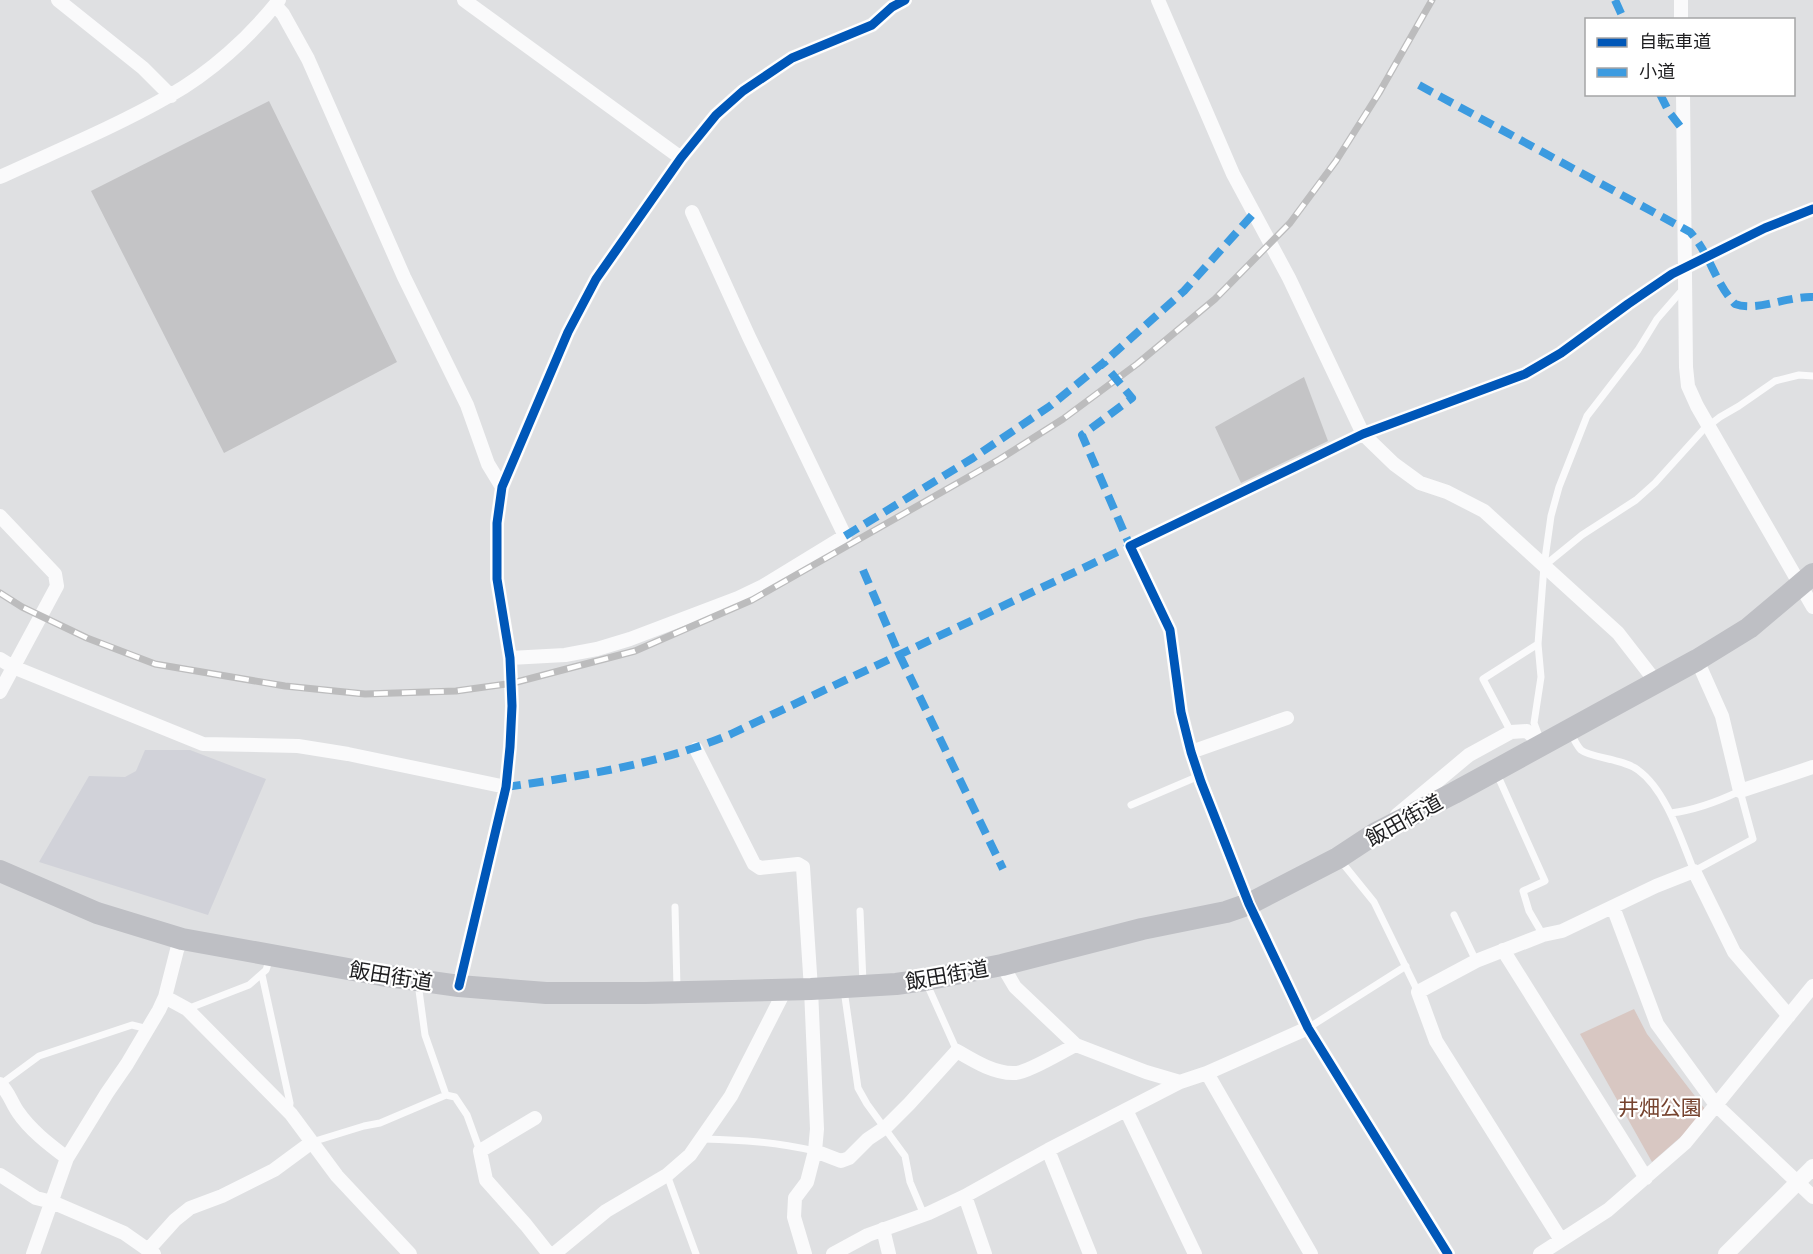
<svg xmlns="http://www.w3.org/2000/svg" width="1813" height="1254" font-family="Rubik,'Noto Sans JP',sans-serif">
<rect width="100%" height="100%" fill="#dfe0e2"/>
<!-- built -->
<path fill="#d1d2d9" d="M 145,750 L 190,750 L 266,779 L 208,915 L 39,862 L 89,776 L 125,777 L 136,771 Z"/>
<!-- green -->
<path fill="#d8c7c2" d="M 1634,1009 L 1647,1034 L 1708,1113 L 1652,1162 L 1580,1034 Z"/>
<!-- building -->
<path fill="#c4c4c6" d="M 269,101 L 397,362 L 224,453 L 91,191 Z
M 1304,377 L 1328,441 L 1241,483 L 1215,427 Z"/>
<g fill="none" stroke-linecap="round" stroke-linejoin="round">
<!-- service -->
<path stroke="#fafafb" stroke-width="7" d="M 1544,566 L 1582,535 L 1636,500 L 1655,483 L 1703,430 L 1720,417 L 1739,406 L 1775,381 L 1799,375 L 1813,376
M 1511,732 L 1483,679 L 1538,644
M 1571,734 C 1574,739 1577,746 1581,750 C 1591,758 1624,759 1638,770 C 1666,790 1681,839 1694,871 L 1753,839 L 1740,791 C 1717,802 1696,810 1671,813
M 1540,739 L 1534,723 L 1541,677 L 1538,644 L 1544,566 L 1551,516 L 1559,487 L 1587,416 L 1638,350 L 1657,319 L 1684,288
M 1497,774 L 1545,881 L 1523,891 L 1529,911 L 1543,935
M 1131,805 L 1199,776
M 1340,860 L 1374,902 L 1418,992
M 675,907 L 677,988
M 860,911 L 863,983
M 1454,915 L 1476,961
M 262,975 L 290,1103 L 289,1111
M 926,982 L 957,1051
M 418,983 L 425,1035 L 446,1095
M 844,990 L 858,1088 L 867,1104 L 905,1156 L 910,1182 L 924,1215
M 187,1009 L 249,985 L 266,970 L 270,958
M 1308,1028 L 1406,966
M 1,1084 L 39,1056 L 132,1025 L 148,1029
M 703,1139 C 744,1140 774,1142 815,1151
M 312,1142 L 364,1126 L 380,1123 L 446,1095 L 455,1097 L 467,1115 L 480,1151
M 667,1175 L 696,1254"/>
<!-- minor -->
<path stroke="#fafafb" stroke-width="14" d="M 58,0 L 143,68 L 171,96
M 464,0 L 681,158
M 1158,0 L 1233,174 L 1289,278 L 1363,434 L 1394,464 L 1420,483 L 1447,492 L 1484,511 L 1618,633 L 1656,682
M 275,5 L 283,14 L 308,59 L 404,277 L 467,405 L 488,464 L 502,487
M 1681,20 L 1681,0
M 1683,94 L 1686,367 L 1688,386 L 1697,406 L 1813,607
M 0,177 C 56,151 115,127 169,96 C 210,73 250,37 279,0
M 0,516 L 55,574 L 57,586 L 0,692
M 510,658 L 565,655 L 597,649 L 630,639 L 738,598 L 763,586 L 845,536 L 749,337 L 692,212
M 0,659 L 13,667 L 203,744 L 298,746 L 348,754 L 506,787
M 1697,660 L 1722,716 L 1740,791 L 1813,767
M 696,749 L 754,864 L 760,868 L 798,864 L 803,867 L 811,989 L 817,1129 L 815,1151 L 841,1161 L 849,1158 L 868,1139 L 886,1127 L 909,1104 L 957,1051 C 974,1061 995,1074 1015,1073 C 1027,1073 1063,1051 1076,1045 L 1146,1072 L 1180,1082
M 1191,752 L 1287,718
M 1397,815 L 1469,755 L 1511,732 L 1527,731 L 1542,745
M 1613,907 L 1657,1024 L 1716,1105 L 1813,1197
M 1503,950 L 1646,1178
M 1002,965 L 1015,987 L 1076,1045
M 459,986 L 506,787 L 510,747 L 512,706 L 510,658 L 497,579 L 497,523 L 502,487 L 568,332 L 596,279 L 681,158 L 716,115 L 743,91 L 792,58 L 872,25 L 892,7 L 905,0
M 165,997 L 187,1009 L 291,1114 L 337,1176 L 410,1254
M 1207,1073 L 1311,1254
M 0,1084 C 9,1092 11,1102 18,1112 C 30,1130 50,1145 67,1158
M 1126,1110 L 1195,1254
M 535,1118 L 480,1151 L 486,1180 L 526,1225 L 549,1254
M 1048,1150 L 1090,1254
M 0,1175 L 36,1198 L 52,1202 L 124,1233 L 154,1254
M 965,1196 L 985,1254
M 883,1229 L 889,1254
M 1561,1240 L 1436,1041 L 1418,992 L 1476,961 L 1543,935 L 1562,931 L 1656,886 L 1694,871 L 1734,952 L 1789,1016
M 148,1250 L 175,1220 L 190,1208 L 222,1196 L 274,1170 L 312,1142
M 33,1254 L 67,1158 L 107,1093 L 127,1064 L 159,1010 L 165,997 L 177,950 L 182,939
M 554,1254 L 606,1211 L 667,1175 L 690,1155 L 731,1096 L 785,990
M 805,1254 L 794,1217 L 795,1198 L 807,1182 L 815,1151
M 833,1254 L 868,1235 L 929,1213 L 965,1196 L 1048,1150 L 1180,1082 L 1207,1073 L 1308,1028
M 1448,1254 L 1308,1028 L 1249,904 L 1201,782 L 1191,752 L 1181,712 L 1170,630 L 1130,546 L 1363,434 L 1525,374 L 1561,353 L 1628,304 L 1672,274 L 1765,228 L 1813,209
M 1540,1254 L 1608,1210 L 1685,1143 L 1813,986"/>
<!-- tertiary -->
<path stroke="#fafafb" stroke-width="16" d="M 1726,1254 L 1813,1167"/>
<!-- trunk -->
<path stroke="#bebfc4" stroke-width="22" d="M 0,871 L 97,913 L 182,939 L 381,975 L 459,986 L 546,993 L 645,993 L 811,989 L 896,984 L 925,980 L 1002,965 L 1142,929 L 1226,912 L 1249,904 L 1338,858 L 1376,833 L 1454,793 L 1697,660 L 1749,628 L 1813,574"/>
<defs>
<path id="rail" d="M 0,593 L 22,607 L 87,638 L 155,664 L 285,686 L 365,694 L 456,691 L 513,683 L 635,651 L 752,600 L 1000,459 L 1063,419 L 1137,364 L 1215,299 L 1290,223 L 1336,161 L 1379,93 L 1432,0"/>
</defs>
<!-- rail casing -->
<use href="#rail" stroke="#bcbcbd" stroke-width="7"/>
<!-- rail -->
<use href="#rail" stroke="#fff" stroke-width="4.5" stroke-dasharray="14" stroke-linecap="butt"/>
<!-- quiet -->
<path stroke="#3c9be0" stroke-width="8" stroke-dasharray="15 8" stroke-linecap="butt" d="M 1615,0 L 1624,20
M 1419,85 L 1690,232 C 1710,254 1715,283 1735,304 C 1756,312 1788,296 1813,297
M 1660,94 L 1669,112 L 1683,130
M 845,536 L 973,458 L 1050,406 L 1103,363 L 1184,291 L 1254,213
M 863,570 L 899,654 L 1003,869
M 506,787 C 582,776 660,764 731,734 L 1130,546 L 1082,435 L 1132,398 L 1103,363"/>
<defs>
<path id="cycleway" d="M 459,986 L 506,787 L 510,747 L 512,706 L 510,658 L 497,579 L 497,523 L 502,487 L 568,332 L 596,279 L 681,158 L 716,115 L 743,91 L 792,58 L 872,25 L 892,7 L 905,0
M 1448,1254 L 1308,1028 L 1249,904 L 1201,782 L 1191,752 L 1181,712 L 1170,630 L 1130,546 L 1363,434 L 1525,374 L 1561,353 L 1628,304 L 1672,274 L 1765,228 L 1813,209"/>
</defs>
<!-- cycleway casing -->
<use href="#cycleway" stroke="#fff" stroke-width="13"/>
<!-- cycleway -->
<use href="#cycleway" stroke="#0057b8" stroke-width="9"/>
</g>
<g text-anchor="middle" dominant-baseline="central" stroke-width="4.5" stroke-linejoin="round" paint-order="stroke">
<!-- street labels -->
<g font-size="21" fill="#1e1e20" stroke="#fff">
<text transform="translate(1404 820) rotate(-29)">飯田街道</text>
<text transform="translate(947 975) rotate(-10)">飯田街道</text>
<text transform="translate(391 976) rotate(9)">飯田街道</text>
</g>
<!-- park labels -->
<g font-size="21" fill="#76432f" stroke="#fff">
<text x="1660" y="1107">井畑公園</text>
</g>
</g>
<!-- legend -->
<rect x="1585" y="18" width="210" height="78" fill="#ffffff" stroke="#a5a5a6" stroke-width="1.5"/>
<rect x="1597" y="38" width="30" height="9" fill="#0057b8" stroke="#a5a5a6" stroke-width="1.5"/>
<text x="1639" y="48" font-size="18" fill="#1e1e20">自転車道</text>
<rect x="1597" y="68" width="30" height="9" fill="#3c9be0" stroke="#a5a5a6" stroke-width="1.5"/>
<text x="1639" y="78" font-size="18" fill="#1e1e20">小道</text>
</svg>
